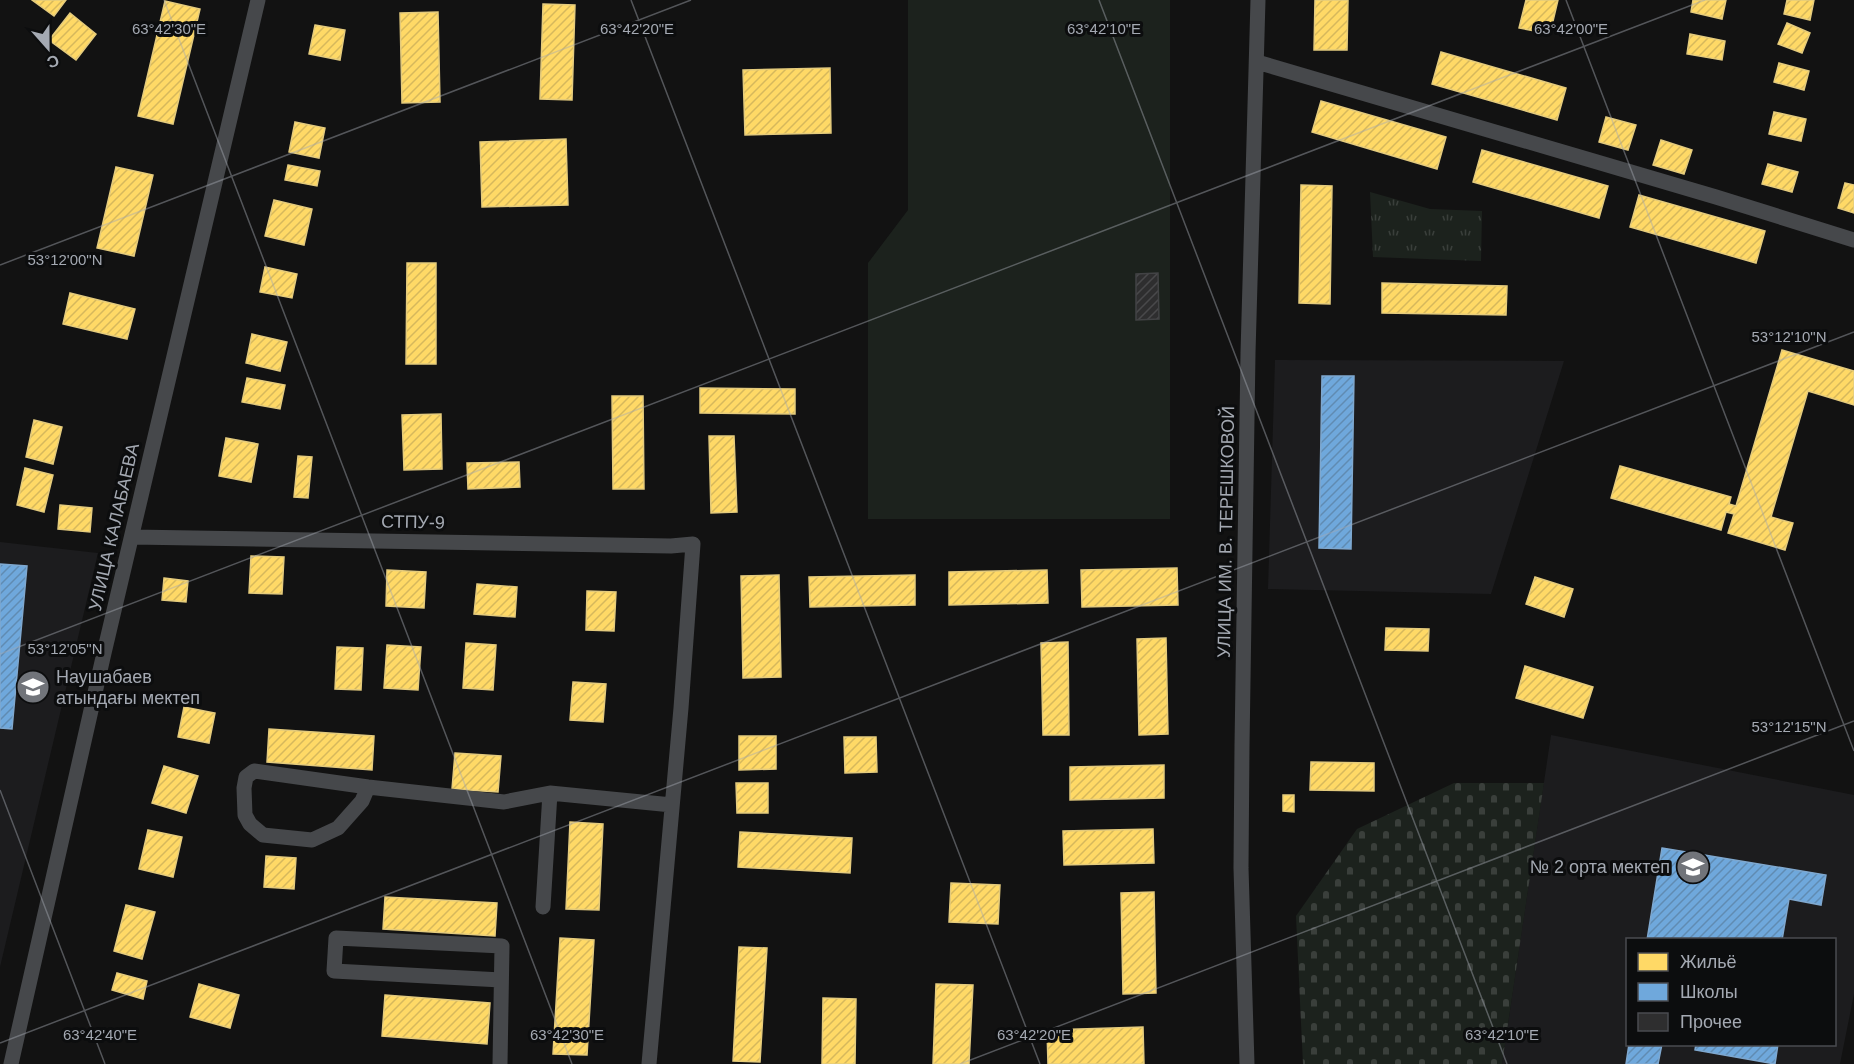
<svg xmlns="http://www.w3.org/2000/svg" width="1854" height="1064" font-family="Arial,sans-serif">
<defs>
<pattern id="cemetery-stones" width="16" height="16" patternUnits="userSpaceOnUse" patternTransform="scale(1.5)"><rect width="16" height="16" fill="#1c221d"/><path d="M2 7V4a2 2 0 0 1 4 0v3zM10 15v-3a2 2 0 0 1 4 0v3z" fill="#3a3f3b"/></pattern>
<pattern id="park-tufts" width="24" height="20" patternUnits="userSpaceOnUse" patternTransform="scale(1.5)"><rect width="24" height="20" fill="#1c221d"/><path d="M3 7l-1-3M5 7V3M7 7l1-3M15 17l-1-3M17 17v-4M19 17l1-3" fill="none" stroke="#3a3f3b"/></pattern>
<pattern id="homes-hatch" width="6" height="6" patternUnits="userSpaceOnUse" patternTransform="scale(1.5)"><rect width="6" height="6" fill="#ffd966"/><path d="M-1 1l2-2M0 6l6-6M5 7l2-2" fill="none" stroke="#d6b85c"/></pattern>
<pattern id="schools-hatch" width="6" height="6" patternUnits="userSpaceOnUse" patternTransform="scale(1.5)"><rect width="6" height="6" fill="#6fa8dc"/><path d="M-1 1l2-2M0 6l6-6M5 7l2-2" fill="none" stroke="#608bb2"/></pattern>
<pattern id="building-hatch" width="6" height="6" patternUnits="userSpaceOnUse" patternTransform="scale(1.5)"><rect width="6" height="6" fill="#2e2e2f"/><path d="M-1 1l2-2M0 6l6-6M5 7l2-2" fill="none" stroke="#49494b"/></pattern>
</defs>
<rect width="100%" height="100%" fill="#121212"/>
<!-- built -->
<path fill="#1c1c1e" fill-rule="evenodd" d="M 1275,360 L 1564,361 L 1491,594 L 1268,589 Z
M 0,542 L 98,553 L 0,967 Z
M 1551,735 L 1854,795 L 1854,994 L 1840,1064 L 1502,1064 ZM 1628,940 L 1834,940 L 1834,1044 L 1628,1044 Z"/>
<!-- grass -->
<path fill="#1c221d" d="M 908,0 L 1170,0 L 1170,519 L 868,519 L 868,263 L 908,210 Z"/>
<!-- cemetery -->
<path fill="url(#cemetery-stones)" d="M 1454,783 L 1544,783 L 1502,1064 L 1303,1064 L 1296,916 L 1357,829 Z"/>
<!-- park -->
<path fill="url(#park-tufts)" d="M 1370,192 L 1430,209 L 1482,211 L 1481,261 L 1373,257 Z"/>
<!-- homes -->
<path fill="url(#homes-hatch)" stroke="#e4cb7d" stroke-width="1.5" d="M 32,0 L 66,0 L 54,16 Z
M 1315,0 L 1348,0 L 1347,50 L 1314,50 Z
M 1526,0 L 1558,0 L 1550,34 L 1519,28 Z
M 1693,0 L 1726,0 L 1722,19 L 1691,12 Z
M 1787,0 L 1814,0 L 1810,20 L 1784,14 Z
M 165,1 L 200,9 L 173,124 L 138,116 Z
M 543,4 L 575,5 L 572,100 L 540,99 Z
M 438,12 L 440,102 L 402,103 L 400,13 Z
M 70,13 L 96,34 L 76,60 L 49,40 Z
M 1787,23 L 1810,33 L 1802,53 L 1778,44 Z
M 315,25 L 345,30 L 340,60 L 309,54 Z
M 1690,34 L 1725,41 L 1722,60 L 1687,54 Z
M 1441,52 L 1566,88 L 1557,120 L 1432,84 Z
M 1779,63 L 1809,71 L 1804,90 L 1774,82 Z
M 830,68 L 831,133 L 745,135 L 743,70 Z
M 1321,101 L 1446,137 L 1437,169 L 1312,132 Z
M 1774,112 L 1806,119 L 1801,141 L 1769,134 Z
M 1606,117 L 1636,125 L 1628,150 L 1599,142 Z
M 295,122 L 325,128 L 319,158 L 289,152 Z
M 566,139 L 568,205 L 482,207 L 480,142 Z
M 1661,140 L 1692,150 L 1684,174 L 1653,165 Z
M 1482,150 L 1608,186 L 1599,218 L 1473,182 Z
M 1768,164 L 1798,172 L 1792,192 L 1762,184 Z
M 288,165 L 320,171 L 317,186 L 285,180 Z
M 116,167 L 153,175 L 134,256 L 97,248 Z
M 1845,183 L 1854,185 L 1854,213 L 1838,208 Z
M 1301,185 L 1332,186 L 1330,304 L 1299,303 Z
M 1639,195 L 1765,231 L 1756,263 L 1630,227 Z
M 274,200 L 312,209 L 304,245 L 265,236 Z
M 407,263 L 436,263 L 436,364 L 406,364 Z
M 265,267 L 297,274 L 292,298 L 260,292 Z
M 1382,283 L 1507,286 L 1506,315 L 1382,313 Z
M 70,293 L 135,309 L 127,339 L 63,324 Z
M 252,334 L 287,342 L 280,371 L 246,363 Z
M 1782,350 L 1854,371 L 1854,405 L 1808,391 L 1771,517 L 1793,523 L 1785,550 L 1728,533 L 1734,514 L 1726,512 L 1721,530 L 1611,498 L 1620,466 L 1731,497 L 1729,504 L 1736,506 Z
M 247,378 L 285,385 L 280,409 L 242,402 Z
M 700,388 L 795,389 L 795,414 L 700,413 Z
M 612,396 L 643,396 L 644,489 L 613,489 Z
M 441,414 L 442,469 L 404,470 L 402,415 Z
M 34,420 L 62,427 L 53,464 L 26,457 Z
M 709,436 L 734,436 L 737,512 L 711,513 Z
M 226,438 L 258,444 L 251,482 L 219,476 Z
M 298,456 L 312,457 L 308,498 L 294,497 Z
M 519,462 L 520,487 L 468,489 L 467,463 Z
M 25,468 L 53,475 L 44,512 L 17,505 Z
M 60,505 L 92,508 L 90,532 L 58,529 Z
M 251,556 L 284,557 L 282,594 L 249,593 Z
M 1177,568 L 1178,605 L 1082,607 L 1081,570 Z
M 387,570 L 426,572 L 424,608 L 386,606 Z
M 1047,570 L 1048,603 L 949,605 L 949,572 Z
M 779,575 L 781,677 L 743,678 L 741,576 Z
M 915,575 L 915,605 L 810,607 L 809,577 Z
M 1535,577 L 1573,589 L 1564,617 L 1526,604 Z
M 164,578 L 188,581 L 186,602 L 162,600 Z
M 477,584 L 517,587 L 515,617 L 474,614 Z
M 587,591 L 616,592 L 614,631 L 586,630 Z
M 1386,628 L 1429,629 L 1428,651 L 1385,650 Z
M 1166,638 L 1168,734 L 1139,735 L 1137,639 Z
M 1068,642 L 1069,735 L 1043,735 L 1041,643 Z
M 466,643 L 496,645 L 493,690 L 463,688 Z
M 387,645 L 421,647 L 418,690 L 384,688 Z
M 337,647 L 363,648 L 361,690 L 335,689 Z
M 1525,666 L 1593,687 L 1583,718 L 1516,698 Z
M 573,682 L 606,684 L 603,722 L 570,720 Z
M 184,707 L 215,713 L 209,743 L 178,737 Z
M 269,729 L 374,736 L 372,770 L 267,762 Z
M 739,736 L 776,736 L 776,769 L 739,770 Z
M 844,737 L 876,737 L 877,772 L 845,773 Z
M 455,753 L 501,756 L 498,792 L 452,789 Z
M 1311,762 L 1374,763 L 1374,791 L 1310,790 Z
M 1164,765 L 1164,798 L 1070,800 L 1070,767 Z
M 164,766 L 198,776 L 186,813 L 152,803 Z
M 736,783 L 768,783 L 768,813 L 737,813 Z
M 1283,795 L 1294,795 L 1294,812 L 1283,811 Z
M 570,822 L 603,824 L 599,910 L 566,909 Z
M 1153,829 L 1154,863 L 1064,865 L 1063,831 Z
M 148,830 L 182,837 L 173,877 L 139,869 Z
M 740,832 L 852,838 L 850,873 L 738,867 Z
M 266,856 L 296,858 L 294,889 L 264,887 Z
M 951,883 L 1000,885 L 998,924 L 949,922 Z
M 1154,892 L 1156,993 L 1123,994 L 1121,893 Z
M 385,897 L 497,903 L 495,936 L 383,929 Z
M 126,905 L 155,912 L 142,959 L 114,951 Z
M 560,938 L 594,940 L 587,1055 L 553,1054 Z
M 739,947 L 767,948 L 760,1062 L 733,1061 Z
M 117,973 L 147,981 L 143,999 L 112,990 Z
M 199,984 L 239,995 L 230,1028 L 190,1017 Z
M 936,984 L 973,985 L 969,1064 L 933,1064 Z
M 385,995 L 490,1003 L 487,1044 L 382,1036 Z
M 823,998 L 856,999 L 855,1064 L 822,1064 Z
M 1143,1027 L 1144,1064 L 1048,1064 L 1047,1030 Z"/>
<!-- schools -->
<path fill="url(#schools-hatch)" stroke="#7fa8cf" stroke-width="1.5" d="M 1322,376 L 1354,376 L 1351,549 L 1319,548 Z
M 0,564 L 27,566 L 12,729 L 0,728 Z
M 1662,848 L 1826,875 L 1821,905 L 1789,899 L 1782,940 L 1647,940 Z
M 1629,1044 L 1662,1044 L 1658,1064 L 1626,1064 Z
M 1696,1044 L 1778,1044 L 1775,1064 L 1695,1050 Z"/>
<!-- building -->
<path fill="url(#building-hatch)" stroke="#424345" stroke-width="1.5" d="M 1158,273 L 1159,319 L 1136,320 L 1136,274 Z"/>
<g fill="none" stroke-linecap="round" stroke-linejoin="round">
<!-- minor -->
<path stroke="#46484b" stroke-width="15" d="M 1257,62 L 1716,197 L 1854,240
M 132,537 L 671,546 L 693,544 L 681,708 L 649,1064
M 368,787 L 362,801 L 338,828 L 312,840 L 263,835 L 250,824 L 245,815 L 244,788 L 246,777 L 254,771 L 368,787 L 504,802 L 550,793 L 672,805
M 543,907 L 550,793
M 11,1064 L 104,653 L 258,0
M 500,1064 L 502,946 L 336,938 L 334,971 L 501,980
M 1247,1064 L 1241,868 L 1242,746 L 1248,353 L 1258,0"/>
</g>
<!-- ticks -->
<path fill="none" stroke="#a4a9b2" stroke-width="1.5" stroke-opacity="0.45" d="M 164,0 L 572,1064M 631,0 L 1040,1064M 1099,0 L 1507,1064M 1566,0 L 1854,751M 0,265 L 691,0M 0,654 L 1705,0M 0,790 L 105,1064M 0,1043 L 1854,332M 960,1064 L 1854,721"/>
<!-- icons -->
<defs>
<symbol id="school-disc" viewBox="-11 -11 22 22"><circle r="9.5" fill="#71747a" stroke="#0c0d0e"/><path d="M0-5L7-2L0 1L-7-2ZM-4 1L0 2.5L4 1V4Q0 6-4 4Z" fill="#fff"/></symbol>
</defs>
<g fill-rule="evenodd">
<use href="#school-disc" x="14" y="668" width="38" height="38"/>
<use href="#school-disc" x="1674" y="848" width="38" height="38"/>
</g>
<g text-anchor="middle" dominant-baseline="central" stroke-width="6" stroke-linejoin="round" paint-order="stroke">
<!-- street labels -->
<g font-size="18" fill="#a4a9b2" stroke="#0c0d0e">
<text transform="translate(413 522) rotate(1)">СТПУ-9</text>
<text transform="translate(114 527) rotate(-77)">УЛИЦА КАЛАБАЕВА</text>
<text transform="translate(1226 532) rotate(-89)">УЛИЦА ИМ. В. ТЕРЕШКОВОЙ</text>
</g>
<!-- poi labels -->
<g font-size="18" fill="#a4a9b2" stroke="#0c0d0e" text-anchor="start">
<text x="56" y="677">Наушабаев<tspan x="56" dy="21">атындағы мектеп</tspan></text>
<text x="1670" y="867" text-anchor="end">№ 2 орта мектеп</text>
</g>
</g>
<g font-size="15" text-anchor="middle" fill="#a4a9b2" stroke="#0c0d0e" stroke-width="6" stroke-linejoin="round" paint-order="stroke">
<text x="169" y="34">63°42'30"E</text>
<text x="637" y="34">63°42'20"E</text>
<text x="1104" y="34">63°42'10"E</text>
<text x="1571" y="34">63°42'00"E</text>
<text x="65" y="265">53°12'00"N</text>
<text x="1789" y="342">53°12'10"N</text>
<text x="65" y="654">53°12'05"N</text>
<text x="1789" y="732">53°12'15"N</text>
<text x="100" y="1040">63°42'40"E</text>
<text x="567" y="1040">63°42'30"E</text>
<text x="1034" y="1040">63°42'20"E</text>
<text x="1502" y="1040">63°42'10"E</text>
</g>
<!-- legend -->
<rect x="1626" y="938" width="210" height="108" fill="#0c0d0e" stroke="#494b50" stroke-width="1.5"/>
<rect x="1638" y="953" width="30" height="18" fill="#ffd966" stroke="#494b50" stroke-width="1.5"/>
<text x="1680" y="968" font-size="18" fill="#a4a9b2">Жильё</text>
<rect x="1638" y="983" width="30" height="18" fill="#6fa8dc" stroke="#494b50" stroke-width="1.5"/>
<text x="1680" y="998" font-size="18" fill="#a4a9b2">Школы</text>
<rect x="1638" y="1013" width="30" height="18" fill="#2e2e2f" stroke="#494b50" stroke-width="1.5"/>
<text x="1680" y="1028" font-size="18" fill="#a4a9b2">Прочее</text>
<!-- north arrow -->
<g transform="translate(48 48) rotate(159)" stroke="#0c0d0e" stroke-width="4.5" paint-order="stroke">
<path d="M0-4.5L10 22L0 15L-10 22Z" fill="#a4a9b2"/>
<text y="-9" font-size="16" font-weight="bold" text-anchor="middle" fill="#a4a9b2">С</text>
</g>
</svg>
